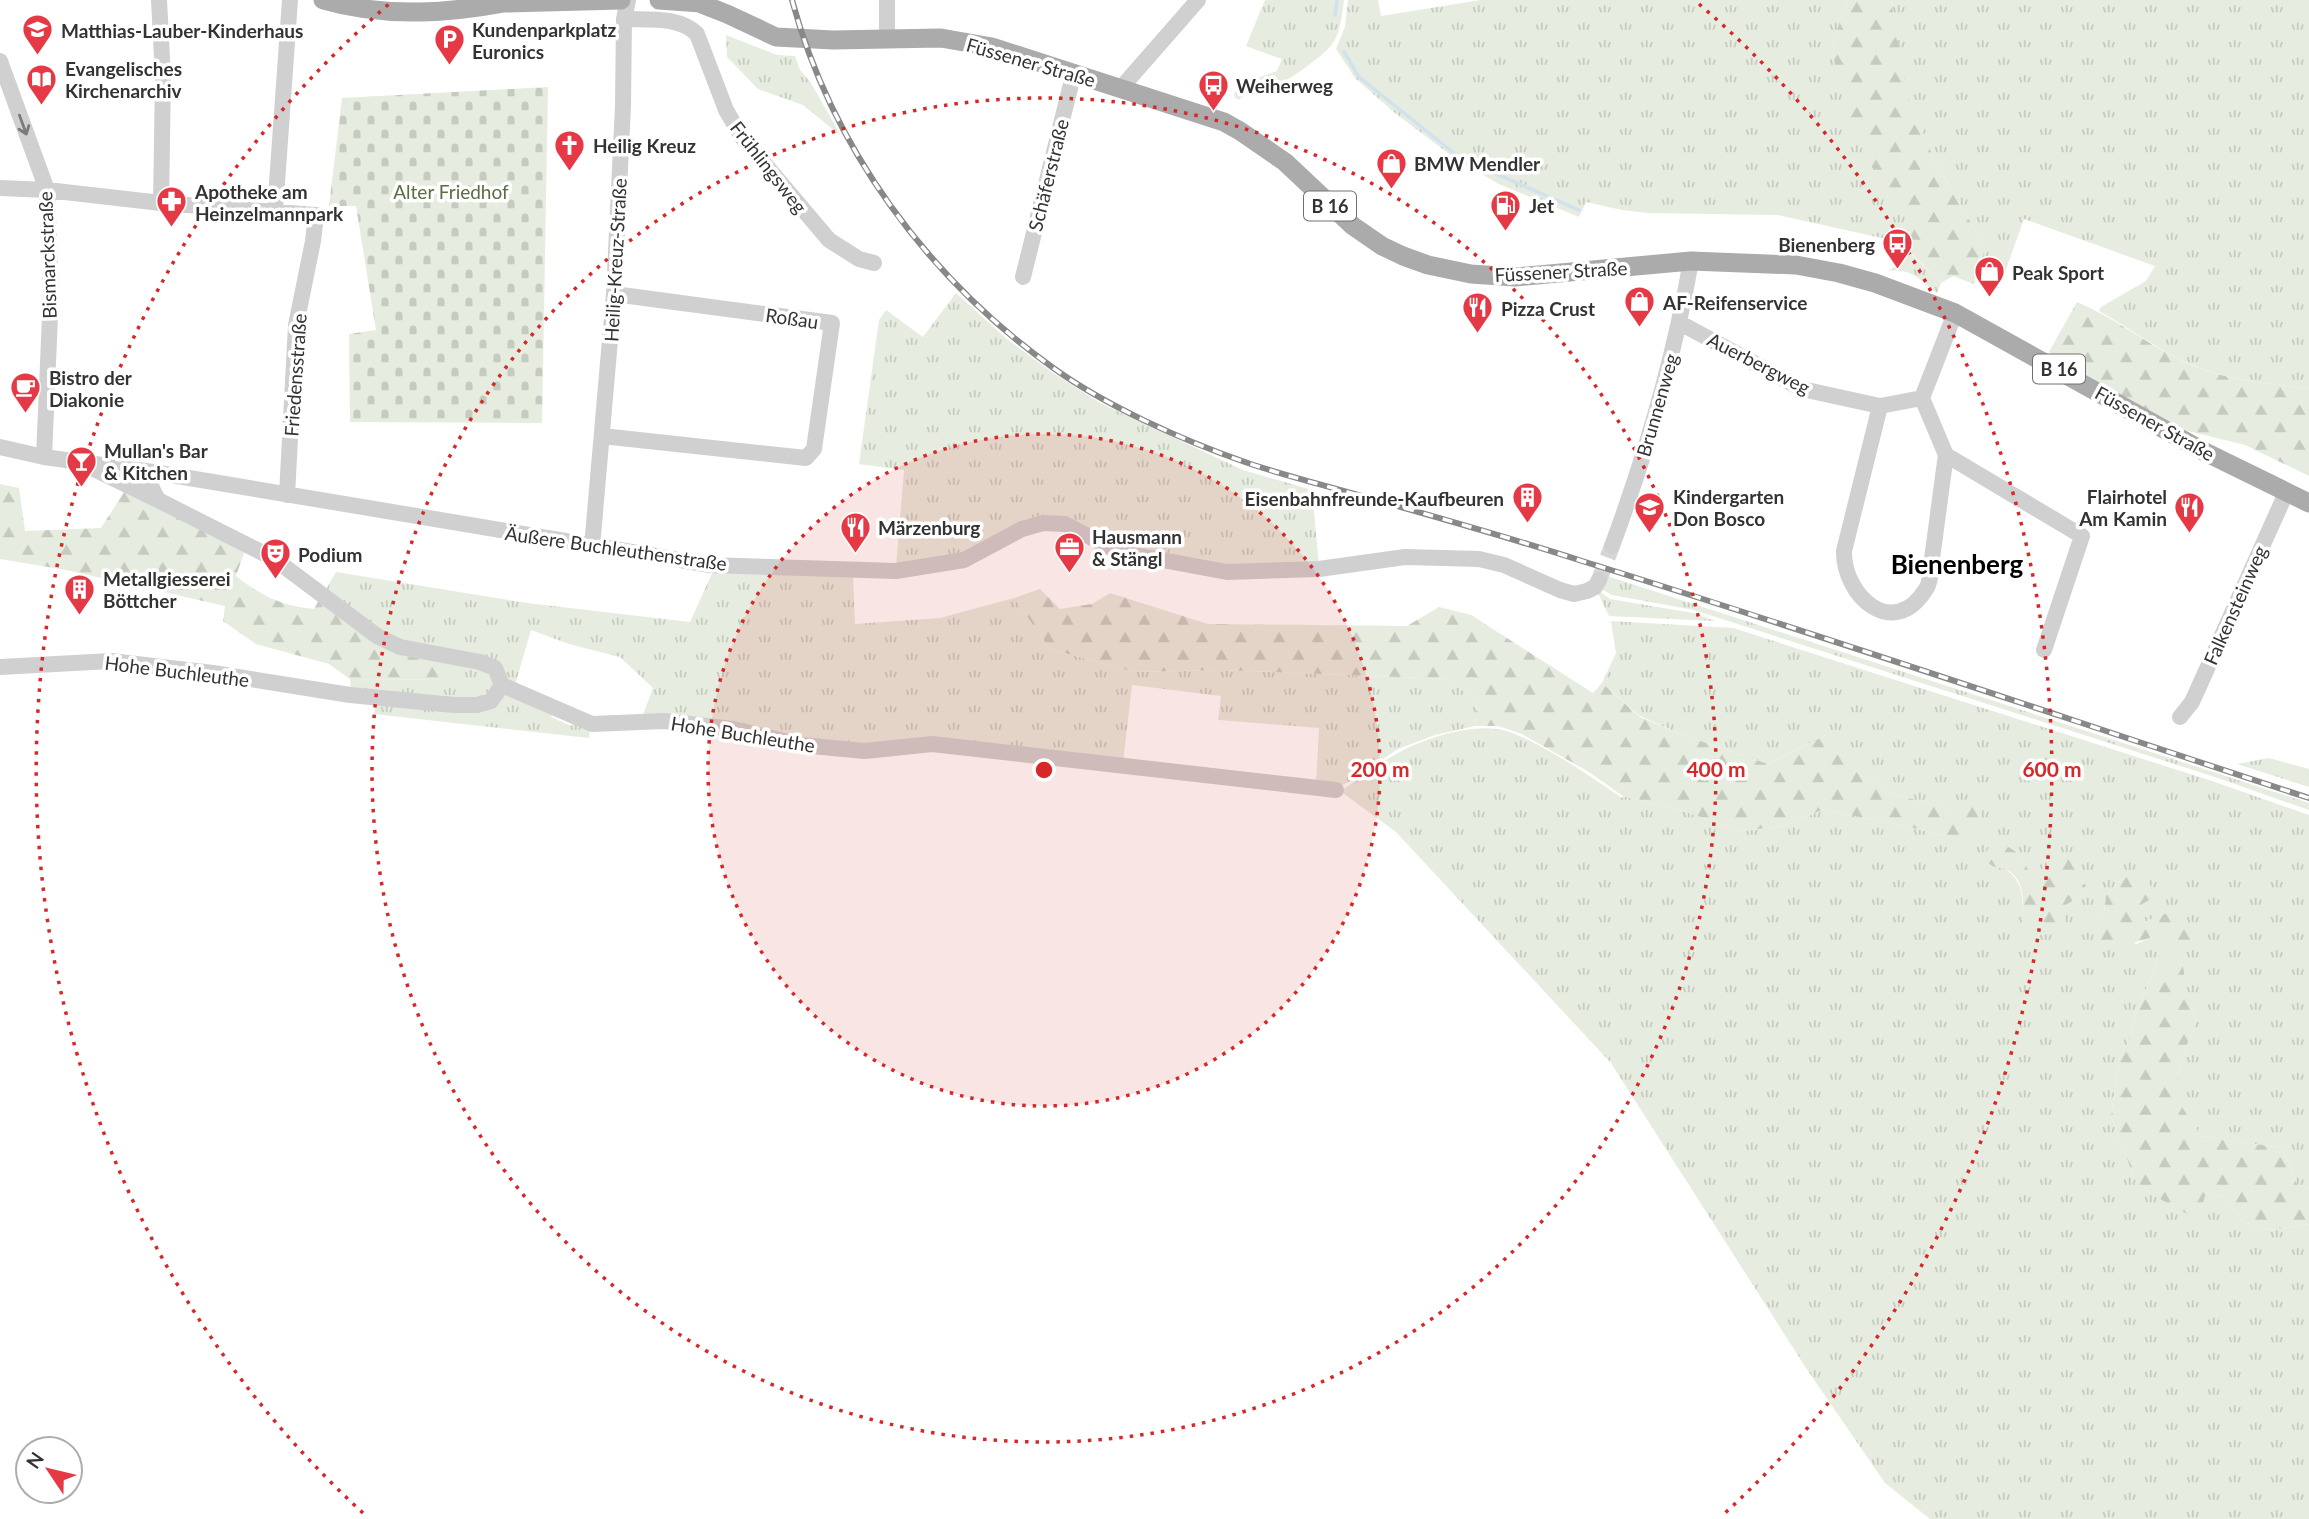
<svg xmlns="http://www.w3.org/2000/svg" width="2309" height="1519" font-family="Lato,sans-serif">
<defs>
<pattern id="grass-tufts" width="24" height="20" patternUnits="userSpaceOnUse" patternTransform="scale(1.75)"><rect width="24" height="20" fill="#e6ecdf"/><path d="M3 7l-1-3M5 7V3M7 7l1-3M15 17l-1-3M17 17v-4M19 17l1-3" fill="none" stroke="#c6cbc0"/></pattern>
<pattern id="forest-firs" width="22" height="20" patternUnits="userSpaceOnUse" patternTransform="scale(1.75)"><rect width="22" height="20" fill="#e6ecdf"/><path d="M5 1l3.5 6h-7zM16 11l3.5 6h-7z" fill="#c6cbc0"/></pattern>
<pattern id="cemetery-stones" width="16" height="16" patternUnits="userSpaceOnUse" patternTransform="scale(1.75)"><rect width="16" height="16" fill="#e6ecdf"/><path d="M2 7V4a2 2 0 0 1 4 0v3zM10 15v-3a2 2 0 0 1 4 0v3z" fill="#c6cbc0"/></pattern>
</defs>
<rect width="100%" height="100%" fill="#fff"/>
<!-- grass -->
<path fill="url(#grass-tufts)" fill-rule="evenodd" d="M 1265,0 L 1344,0 C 1339,38 1338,44 1306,67 C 1299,72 1292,78 1283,81 C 1268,86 1251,88 1239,100 L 1235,98 L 1234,93 L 1252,80 L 1277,71 L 1282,59 L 1246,46 Z
M 1348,0 L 1378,0 L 1381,16 L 1481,0 L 1847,0 L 1831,48 L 1888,196 L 1910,221 L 1900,242 L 1778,215 L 1648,213 L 1622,210 L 1586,202 L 1579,217 L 1499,184 L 1457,160 L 1395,113 L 1355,78 L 1336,49 L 1345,27 Z
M 1891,0 L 2309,0 L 2309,388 C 2268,384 2225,380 2187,363 C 2156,349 2129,327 2099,311 L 2101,307 L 2146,281 L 2155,266 L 2024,219 L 2005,272 L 1980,264 L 1985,247 L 1935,162 L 1906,93 Z
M 726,35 L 777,55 L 795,56 L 800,70 L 811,83 L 841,136 L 803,105 L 758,89 L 727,57 Z
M 1910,253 L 1941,283 L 1937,293 C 1919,281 1914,268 1889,271 Z
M 956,293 L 1008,340 L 1053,373 L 1100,403 L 1243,470 L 1312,490 L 1319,566 L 1228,570 L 1120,549 L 1066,522 L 964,557 L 896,567 L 904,470 L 859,464 L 879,320 L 886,310 L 923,337 Z
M 714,569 L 853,575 L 855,624 L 940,618 L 1014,598 L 1050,649 L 1134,672 L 1220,670 L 1449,679 L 1477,702 L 1475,726 L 1435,735 L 1398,749 L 1347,783 L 1336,788 L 1316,785 L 1319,728 L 1218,720 L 1221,696 L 1132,685 L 1123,763 L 933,742 L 865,749 L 641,720 L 653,688 L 620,657 L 569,644 L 531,630 L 515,685 L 505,677 L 401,644 L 324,593 L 336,572 L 527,603 L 690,622 Z
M 1604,575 L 2309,803 L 2309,810 L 2215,777 L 1694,610 L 1612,595 L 1598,587 Z
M 1596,589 L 1610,599 L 1693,613 L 1715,621 L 1609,616 Z
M 1611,621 L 1733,628 L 2215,782 L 2309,815 L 2309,1190 L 2297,1184 L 2282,1148 L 2201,1136 L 2175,1098 L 2181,1060 L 2196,1022 L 2189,1001 L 2159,958 L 2134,1018 L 2132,1034 L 2119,1060 L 2111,1116 L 2134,1178 L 2206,1192 L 2225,1198 L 2242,1221 L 2270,1230 L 2309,1224 L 2309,1519 L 1930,1519 L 1885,1483 L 1806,1368 L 1611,1063 L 1396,832 L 1340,791 C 1360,779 1378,764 1398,753 C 1423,739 1467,725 1496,729 C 1527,732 1594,779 1622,798 L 1623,796 L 1683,811 L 1742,831 L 1785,826 L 1822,810 L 1897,824 L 1946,836 L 1951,809 L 1893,794 L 1846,766 L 1826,735 L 1768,764 L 1683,735 L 1640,716 L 1602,683 L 1616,653 ZM 2016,852 L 2032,876 L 2065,855 L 2076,880 L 2086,885 L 2082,895 L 2063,906 L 2023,921 C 2023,900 2024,879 2003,868 ZM 2127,874 L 2142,904 L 2135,923 L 2147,921 L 2167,913 L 2153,937 L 2136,944 L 2097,923 L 2104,913 L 2106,895 Z
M 454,661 L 492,672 L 497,684 L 493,692 L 476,701 L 351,691 L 350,679 L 453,680 Z
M 504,689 L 554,711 L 551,717 L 571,726 L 575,720 L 590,725 L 589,738 L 374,714 L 376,701 L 454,709 Z
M 2269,758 L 2309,769 L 2309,787 L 2237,764 Z"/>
<!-- forest -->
<path fill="url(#forest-firs)" d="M 1847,0 L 1891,0 L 1907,93 L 1935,162 L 1985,247 L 1974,284 L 1953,276 L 1941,283 L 1900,242 L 1909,221 L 1888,196 L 1852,130 L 1831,48 Z
M 2077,302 C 2116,318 2148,345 2186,363 C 2224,380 2268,384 2309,388 L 2309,476 L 2245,445 L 2188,431 L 2127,400 L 2049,352 Z
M 0,484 L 19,488 L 25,531 L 101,528 L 126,489 L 245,550 L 236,576 C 261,596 282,606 314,609 L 320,598 L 376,639 L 454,661 L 462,667 L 453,680 L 350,679 L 329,664 L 256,644 L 223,621 L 225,606 L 66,570 L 0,559 Z
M 1040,589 L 1060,609 L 1092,604 L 1110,593 L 1208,624 L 1407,626 L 1439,607 L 1471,615 L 1593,693 L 1602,683 L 1640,717 L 1683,735 L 1768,764 L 1826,735 L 1846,747 L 1846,766 L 1893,794 L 1951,809 L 1981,795 L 1982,819 L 1976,838 L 1946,836 L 1897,824 L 1822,810 L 1785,826 L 1742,831 L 1683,811 L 1623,796 L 1589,772 L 1522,734 L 1498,726 L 1475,726 L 1477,702 L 1449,679 L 1220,670 L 1134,672 L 1050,649 L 1014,598 Z
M 2001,842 L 2016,852 L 2032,875 L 2064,855 L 2077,865 L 2077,880 L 2086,885 L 2082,895 L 2064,906 L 2065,924 L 2051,934 L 2036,935 L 2023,921 C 2023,905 2025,884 2012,873 C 2007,869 2001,869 1996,867 C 1990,866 1987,861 1983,857 L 1989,847 Z
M 2142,873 L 2155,892 L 2155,897 L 2142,904 L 2136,922 L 2147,921 L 2167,913 L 2191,926 L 2191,942 L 2167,949 L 2153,937 L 2110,950 L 2093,937 L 2097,923 L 2104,913 L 2106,895 L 2127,874 Z
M 2159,958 L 2182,961 L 2189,1001 L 2196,1022 L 2181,1060 L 2176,1098 L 2201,1136 L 2282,1148 L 2297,1184 L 2309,1190 L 2309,1224 L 2270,1230 L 2242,1221 L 2225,1198 L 2206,1192 L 2198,1220 L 2142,1189 L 2134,1178 L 2111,1116 L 2119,1060 L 2132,1034 L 2134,1018 Z"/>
<!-- cemetery -->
<path fill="url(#cemetery-stones)" d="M 548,87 L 542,423 L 350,422 L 349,334 L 376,330 L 356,206 L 329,206 L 342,98 Z"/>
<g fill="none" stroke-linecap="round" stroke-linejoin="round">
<!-- stream -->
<path stroke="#cfe2ee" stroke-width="3.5" d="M 1335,15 L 1337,0
M 1344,52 L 1359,77 L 1460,158 L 1579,210"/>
<!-- minor-tunnel -->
<path stroke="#d6d6d6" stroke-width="16" stroke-dasharray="16 8" stroke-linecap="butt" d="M 1599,580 L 1612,546"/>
<!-- minor -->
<path stroke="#d0d0d0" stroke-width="16" d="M 159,0 L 163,77 L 161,203
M 624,19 C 648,20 679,16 697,34 L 726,110 L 741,136 L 829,240 L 859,259 L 874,263
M 887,38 L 887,0
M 0,61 L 47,190 L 51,292 L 44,457
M 1121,88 L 1198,0
M 0,188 L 47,190 L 161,203 L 316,215 L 313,241 L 296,325 L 287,495
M 275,211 L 290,0
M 1023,277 L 1074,72
M 1955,313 L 1922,398 L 1946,455 L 2082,536 L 2044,650
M 1680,323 L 1802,389 L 1880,406 L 1922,398
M 1880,406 L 1844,551 C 1843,595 1893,642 1926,589 C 1931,582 1931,567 1932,558 C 1937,524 1941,489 1946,455
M 602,436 L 806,458 L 814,449 L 832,323 L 614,294
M 0,447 L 44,457 L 153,472 L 710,565 L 896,571 L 964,560 L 1022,529 L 1043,523 L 1065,524 L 1119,552 L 1227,572 L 1319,569 L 1405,557 L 1479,559 L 1504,565 L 1560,590 L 1574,594 L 1587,591 L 1595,587 L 1599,580
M 94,469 L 158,500
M 153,472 L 151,486 L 158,500 L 273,558 L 377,636 L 400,647 L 480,662 L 495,668 L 502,685
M 1612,546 C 1646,454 1674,358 1691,261
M 592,547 L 614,294 L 623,106 L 624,19 L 628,0
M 0,667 L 111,661 L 213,673 L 350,695 L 454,705 L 477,705 L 491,701 L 502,685
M 502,685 L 592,724 L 664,721 L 733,729 L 801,745 L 865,751 L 932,744 L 1336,790
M 2180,717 L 2192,702 L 2287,491"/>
<!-- major -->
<path stroke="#ababab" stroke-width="19" d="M 323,0 C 388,19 454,13 519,0
M 659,0 L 701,3
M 691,0 L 727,14 L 776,37 L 833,40 L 941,38 L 992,47 L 1224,122 L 1240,131 L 1285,162 L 1353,226 L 1382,246 L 1403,256 L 1428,265 L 1471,274 L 1515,277 L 1691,261 L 1796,265 L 1839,273 L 1875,283 L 1955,313 L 2205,452 L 2309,503
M 507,3 L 621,0"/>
<defs>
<path id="rail" d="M 792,0 C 832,148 928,278 1052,367 C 1104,405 1184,441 1245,462 C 1282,475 1320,484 1358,495 C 1433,516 1508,537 1582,561 C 1825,636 2067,719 2309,798"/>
</defs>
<!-- rail casing -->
<use href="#rail" stroke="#888" stroke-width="6"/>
<!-- rail -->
<use href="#rail" stroke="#fff" stroke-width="3.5" stroke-dasharray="10" stroke-linecap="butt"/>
</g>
<!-- one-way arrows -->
<defs><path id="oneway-shaft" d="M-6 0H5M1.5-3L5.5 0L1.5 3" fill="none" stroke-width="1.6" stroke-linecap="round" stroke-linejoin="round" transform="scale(1.75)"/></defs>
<use stroke="#7a7a7a" href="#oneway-shaft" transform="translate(23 125) rotate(70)"/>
<!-- distance rings -->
<circle cx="1044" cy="770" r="336" fill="#d62828" fill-opacity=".12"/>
<g fill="none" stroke="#d62828" stroke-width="3.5" stroke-dasharray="3.5 7">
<circle cx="1044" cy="770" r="336"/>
<circle cx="1044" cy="770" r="672"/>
<path d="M363 1513A1008 1008 0 0 1 389 4M1699 4A1008 1008 0 0 1 1725 1513"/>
</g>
<!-- icons -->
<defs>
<symbol id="school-pin" viewBox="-11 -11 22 30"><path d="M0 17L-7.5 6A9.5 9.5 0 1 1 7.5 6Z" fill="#e63946" stroke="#fff"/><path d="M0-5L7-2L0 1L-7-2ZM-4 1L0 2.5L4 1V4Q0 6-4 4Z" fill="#fff"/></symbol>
<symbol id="parking-pin" viewBox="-11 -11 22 30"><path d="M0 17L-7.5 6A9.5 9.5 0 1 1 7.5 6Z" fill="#e63946" stroke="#fff"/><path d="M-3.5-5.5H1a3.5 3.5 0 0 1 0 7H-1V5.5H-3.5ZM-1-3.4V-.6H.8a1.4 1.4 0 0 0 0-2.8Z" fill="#fff"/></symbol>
<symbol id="library-pin" viewBox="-11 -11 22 30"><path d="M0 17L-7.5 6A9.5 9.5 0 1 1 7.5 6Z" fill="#e63946" stroke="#fff"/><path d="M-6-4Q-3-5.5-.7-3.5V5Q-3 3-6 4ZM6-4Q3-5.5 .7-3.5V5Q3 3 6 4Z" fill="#fff"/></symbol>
<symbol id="bus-pin" viewBox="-11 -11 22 30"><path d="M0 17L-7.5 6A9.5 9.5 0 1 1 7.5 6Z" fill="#e63946" stroke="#fff"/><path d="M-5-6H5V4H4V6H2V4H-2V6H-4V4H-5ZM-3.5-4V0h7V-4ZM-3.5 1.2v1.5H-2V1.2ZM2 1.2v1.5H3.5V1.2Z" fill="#fff"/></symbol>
<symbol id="church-pin" viewBox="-11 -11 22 30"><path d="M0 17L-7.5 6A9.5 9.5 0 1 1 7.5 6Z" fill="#e63946" stroke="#fff"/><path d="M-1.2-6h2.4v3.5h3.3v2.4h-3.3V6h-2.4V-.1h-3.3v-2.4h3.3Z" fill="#fff"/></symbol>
<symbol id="shop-pin" viewBox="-11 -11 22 30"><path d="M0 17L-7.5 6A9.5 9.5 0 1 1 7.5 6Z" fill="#e63946" stroke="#fff"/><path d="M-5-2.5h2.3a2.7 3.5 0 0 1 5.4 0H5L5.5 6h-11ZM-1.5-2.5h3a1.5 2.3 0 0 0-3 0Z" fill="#fff"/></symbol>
<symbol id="pharmacy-pin" viewBox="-11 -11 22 30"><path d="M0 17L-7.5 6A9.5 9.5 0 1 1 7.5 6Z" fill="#e63946" stroke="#fff"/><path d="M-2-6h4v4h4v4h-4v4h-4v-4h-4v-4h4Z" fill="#fff"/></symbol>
<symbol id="fuel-pin" viewBox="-11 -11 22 30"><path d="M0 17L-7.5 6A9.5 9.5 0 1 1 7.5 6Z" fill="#e63946" stroke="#fff"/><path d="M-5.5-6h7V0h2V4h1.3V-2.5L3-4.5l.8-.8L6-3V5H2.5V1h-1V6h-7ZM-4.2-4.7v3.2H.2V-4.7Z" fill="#fff"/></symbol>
<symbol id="restaurant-pin" viewBox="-11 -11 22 30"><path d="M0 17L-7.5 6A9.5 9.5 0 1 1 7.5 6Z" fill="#e63946" stroke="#fff"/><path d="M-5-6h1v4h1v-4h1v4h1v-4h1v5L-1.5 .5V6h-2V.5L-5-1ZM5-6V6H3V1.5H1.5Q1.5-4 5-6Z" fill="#fff"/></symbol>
<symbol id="cafe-pin" viewBox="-11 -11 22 30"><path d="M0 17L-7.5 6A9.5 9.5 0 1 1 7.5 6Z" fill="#e63946" stroke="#fff"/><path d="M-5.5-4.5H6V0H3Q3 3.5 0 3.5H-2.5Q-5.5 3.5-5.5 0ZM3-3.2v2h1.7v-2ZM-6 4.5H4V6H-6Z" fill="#fff"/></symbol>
<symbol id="bar-pin" viewBox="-11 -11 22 30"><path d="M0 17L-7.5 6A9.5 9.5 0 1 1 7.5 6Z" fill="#e63946" stroke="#fff"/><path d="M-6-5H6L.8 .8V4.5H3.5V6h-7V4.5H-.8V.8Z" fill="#fff"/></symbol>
<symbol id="building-pin" viewBox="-11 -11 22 30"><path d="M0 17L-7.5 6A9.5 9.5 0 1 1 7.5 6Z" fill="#e63946" stroke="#fff"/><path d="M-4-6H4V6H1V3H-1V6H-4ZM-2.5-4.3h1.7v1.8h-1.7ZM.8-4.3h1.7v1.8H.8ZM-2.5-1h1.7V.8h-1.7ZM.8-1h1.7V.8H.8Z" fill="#fff"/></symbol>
<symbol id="office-pin" viewBox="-11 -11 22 30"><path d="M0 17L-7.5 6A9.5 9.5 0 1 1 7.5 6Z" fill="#e63946" stroke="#fff"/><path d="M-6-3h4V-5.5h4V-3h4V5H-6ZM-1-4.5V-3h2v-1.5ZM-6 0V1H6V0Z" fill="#fff"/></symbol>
<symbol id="theatre-pin" viewBox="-11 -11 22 30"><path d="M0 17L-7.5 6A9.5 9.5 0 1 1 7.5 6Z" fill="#e63946" stroke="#fff"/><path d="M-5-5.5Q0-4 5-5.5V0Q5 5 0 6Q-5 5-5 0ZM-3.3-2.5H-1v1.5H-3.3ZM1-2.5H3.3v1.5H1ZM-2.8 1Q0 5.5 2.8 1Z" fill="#fff"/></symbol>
</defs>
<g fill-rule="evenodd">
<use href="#school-pin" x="20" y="12" width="35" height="47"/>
<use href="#parking-pin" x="432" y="22" width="35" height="47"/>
<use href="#library-pin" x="24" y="62" width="35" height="47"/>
<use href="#bus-pin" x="1196" y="68" width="35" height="47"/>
<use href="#church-pin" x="552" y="128" width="35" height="47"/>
<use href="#shop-pin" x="1374" y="146" width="35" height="47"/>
<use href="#pharmacy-pin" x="154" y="184" width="35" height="47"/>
<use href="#fuel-pin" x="1488" y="188" width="35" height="47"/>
<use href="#bus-pin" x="1880" y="226" width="35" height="47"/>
<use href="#shop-pin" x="1972" y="254" width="35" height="47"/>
<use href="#shop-pin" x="1622" y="284" width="35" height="47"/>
<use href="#restaurant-pin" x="1460" y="290" width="35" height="47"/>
<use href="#cafe-pin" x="8" y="370" width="35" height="47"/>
<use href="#bar-pin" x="64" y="444" width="35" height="47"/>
<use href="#building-pin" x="1510" y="480" width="35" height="47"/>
<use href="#school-pin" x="1632" y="490" width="35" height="47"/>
<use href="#restaurant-pin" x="2172" y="490" width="35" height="47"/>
<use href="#restaurant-pin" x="838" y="510" width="35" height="47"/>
<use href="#office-pin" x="1052" y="530" width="35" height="47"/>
<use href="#theatre-pin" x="258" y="536" width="35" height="47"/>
<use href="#building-pin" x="62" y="572" width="35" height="47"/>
</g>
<g text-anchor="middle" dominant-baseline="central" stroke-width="7" stroke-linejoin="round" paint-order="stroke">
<!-- shield labels -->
<g fill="#fff" stroke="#707070" stroke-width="2">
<rect x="1304" y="191.5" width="52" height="29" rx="5"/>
<rect x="2033" y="354.5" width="52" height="29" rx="5"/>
</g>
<g font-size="18" font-weight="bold" fill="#333">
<text x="1330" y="206">B 16</text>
<text x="2059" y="369">B 16</text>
</g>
<!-- poi labels -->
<g font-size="19" font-weight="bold" fill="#333" stroke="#fff" text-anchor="start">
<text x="472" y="29">Kundenparkplatz<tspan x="472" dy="22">Euronics</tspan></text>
<text x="61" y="30">Matthias-Lauber-Kinderhaus</text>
<text x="65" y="68">Evangelisches<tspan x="65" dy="22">Kirchenarchiv</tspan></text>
<text x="1236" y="85">Weiherweg</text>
<text x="593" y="145">Heilig Kreuz</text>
<text x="1414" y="163">BMW Mendler</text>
<text x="195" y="191">Apotheke am<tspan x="195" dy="22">Heinzelmannpark</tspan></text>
<text x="1529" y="205">Jet</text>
<text x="1875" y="244" text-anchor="end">Bienenberg</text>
<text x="2012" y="272">Peak Sport</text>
<text x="1663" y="302">AF-Reifenservice</text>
<text x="1501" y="308">Pizza Crust</text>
<text x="49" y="377">Bistro der<tspan x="49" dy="22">Diakonie</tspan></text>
<text x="104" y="450">Mullan's Bar<tspan x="104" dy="22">&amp; Kitchen</tspan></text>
<text x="1673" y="496">Kindergarten<tspan x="1673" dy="22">Don Bosco</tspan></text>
<text x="2167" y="496" text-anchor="end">Flairhotel<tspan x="2167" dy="22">Am Kamin</tspan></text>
<text x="1504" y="498" text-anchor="end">Eisenbahnfreunde-Kaufbeuren</text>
<text x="878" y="527">Märzenburg</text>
<text x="1092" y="536">Hausmann<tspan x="1092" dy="22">&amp; Stängl</tspan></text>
<text x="298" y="554">Podium</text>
<text x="103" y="578">Metallgiesserei<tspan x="103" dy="22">Böttcher</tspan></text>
</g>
<!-- street labels -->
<g font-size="19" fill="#333" stroke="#fff">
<text transform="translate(1031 62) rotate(16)">Füssener Straße</text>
<text transform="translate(769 167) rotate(52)">Frühlingsweg</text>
<text transform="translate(1048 175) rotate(-76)">Schäferstraße</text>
<text transform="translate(47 255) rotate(-92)">Bismarckstraße</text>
<text transform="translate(615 260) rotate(-87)">Heilig-Kreuz-Straße</text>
<text transform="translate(1561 271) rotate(-3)">Füssener Straße</text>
<text transform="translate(792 318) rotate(8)">Roßau</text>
<text transform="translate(1759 363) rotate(27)">Auerbergweg</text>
<text transform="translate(295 375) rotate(-86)">Friedensstraße</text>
<text transform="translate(1657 405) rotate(-74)">Brunnenweg</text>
<text transform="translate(2155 423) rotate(29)">Füssener Straße</text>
<text transform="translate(616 548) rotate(8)">Äußere Buchleuthenstraße</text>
<text transform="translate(2235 605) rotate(-66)">Falkensteinweg</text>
<text transform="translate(177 671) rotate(7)">Hohe Buchleuthe</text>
<text transform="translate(743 734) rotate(9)">Hohe Buchleuthe</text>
</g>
<!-- park labels -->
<g font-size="19" fill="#56703f" stroke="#fff">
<text x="451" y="191">Alter Friedhof</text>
</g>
<!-- district labels -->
<g font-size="26" font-weight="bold" fill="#000" stroke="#fff">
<text x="1957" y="564">Bienenberg</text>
</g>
</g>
<circle cx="1044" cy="770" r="10" fill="#d62828" stroke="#fff" stroke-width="3.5"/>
<g font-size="21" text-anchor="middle" font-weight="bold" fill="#d62828" stroke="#fff" stroke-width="7" stroke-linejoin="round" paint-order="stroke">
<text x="1380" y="777">200 m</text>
<text x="1716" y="777">400 m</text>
<text x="2052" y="777">600 m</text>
</g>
<!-- north arrow -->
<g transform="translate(49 1470) rotate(305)"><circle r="33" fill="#ffffff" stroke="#adadad" stroke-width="2"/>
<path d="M0-5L12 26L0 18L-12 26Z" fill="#e63946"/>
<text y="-10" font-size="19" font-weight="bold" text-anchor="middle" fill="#333333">N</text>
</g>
</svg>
